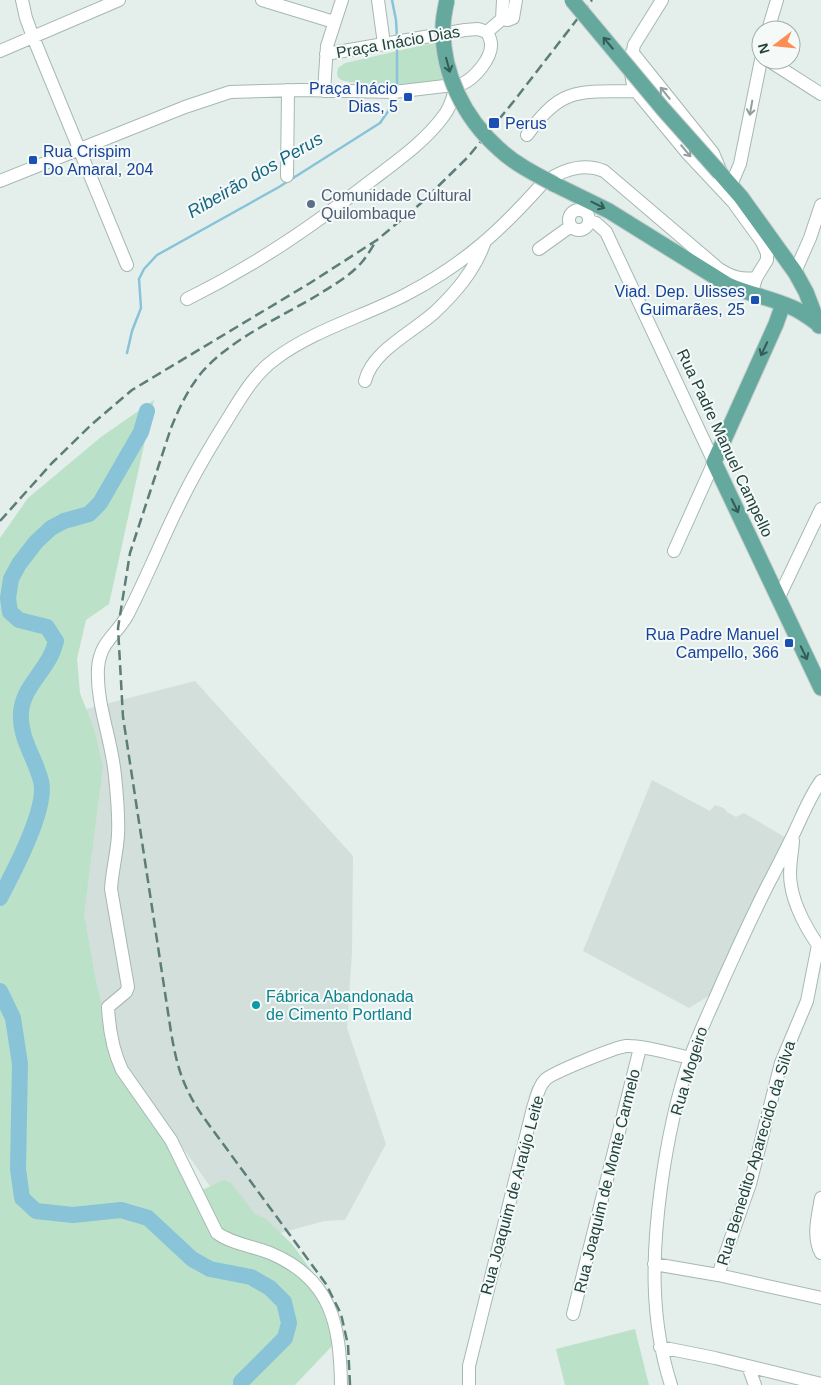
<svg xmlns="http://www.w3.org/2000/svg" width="821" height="1385" font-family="Arial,sans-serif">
<rect width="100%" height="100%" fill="#e4efeb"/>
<!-- built -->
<path fill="#d2dfda" d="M 195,681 L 353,856 L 352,952 L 347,1028 L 386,1144 L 345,1220 L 324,1221 L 249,1242 L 127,1068 L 91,979 L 51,718 Z
M 652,780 L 710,811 L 715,805 L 724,808 L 727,812 L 736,817 L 744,813 L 788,839 L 710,995 L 689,1008 L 583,951 Z"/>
<!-- green -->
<path fill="#bbe1c9" d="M 437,42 L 444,84 C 428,83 349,87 340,79 C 336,76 337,72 338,68 L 345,63 Z
M 154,400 L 109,604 L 86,620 L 77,659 L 80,693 L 94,729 L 103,766 L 84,914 L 96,982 L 107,1024 L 125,1079 L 200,1191 L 224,1180 L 231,1183 L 255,1214 L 266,1219 L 292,1244 L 324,1288 L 338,1316 L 333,1345 L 295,1385 L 0,1385 L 0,538 L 28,498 L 101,437 Z
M 635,1329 L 649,1385 L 565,1385 L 556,1349 Z"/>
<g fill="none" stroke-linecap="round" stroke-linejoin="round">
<!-- stream -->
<path stroke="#88c3d8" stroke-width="2.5" d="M 392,0 L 396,20 L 397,38
M 397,46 L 397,88
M 127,353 L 132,331 L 141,308 L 139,279 L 144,269 L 157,255 L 279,187 L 380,123 L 391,107 L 395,96"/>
<!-- river -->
<path stroke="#88c3d8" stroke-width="16" d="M 0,898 C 13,873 48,808 41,781 C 35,757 19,738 21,712 C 23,689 42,674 51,655 C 53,651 55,645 56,641 L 47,627 L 19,620 L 10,612 L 8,598 L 11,579 L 19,564 L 36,542 L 51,528 L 64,521 L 89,514 L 100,503 L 141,432 L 147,411
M 0,991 L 13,1018 L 20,1064 L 18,1169 L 22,1198 L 36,1211 L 73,1215 L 121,1210 L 148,1218 L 192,1259 L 210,1269 L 251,1277 L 270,1288 L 284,1302 L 289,1323 L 285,1338 L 241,1382 L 241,1385"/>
<defs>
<path id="minor" d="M 22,0 L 26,18 L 33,37 L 127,265
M 262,0 L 334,22
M 378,0 L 384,44
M 662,0 L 634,45 L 630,67 L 633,85 L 640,96 L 688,154 L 733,202 L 762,242 L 767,253 L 767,260 L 756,278 L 754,285
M 502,19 L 508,20 L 513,18 L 516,0
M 768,30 L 777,0
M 487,32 L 502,19 L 503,0
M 0,51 L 119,0
M 632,52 L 713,153 L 721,172
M 326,54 L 465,30 L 478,29 L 487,32
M 768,60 L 821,94
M 324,91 L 327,46 L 342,0
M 527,135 C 538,120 552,102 570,96 C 588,89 616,92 636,91
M 287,176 L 288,90
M 0,181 L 185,107 L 230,92 L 300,90 L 394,92 L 462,84 C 475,78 492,58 491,44 C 491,40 489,36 487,32
M 731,185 L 740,164 L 761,60
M569 220a10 10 0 1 1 20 0a10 10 0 1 1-20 0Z
M 589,221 L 596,223 L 606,232 L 714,462 L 674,551
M 539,249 L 571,226
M 795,272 L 810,238 L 821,205
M 187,299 C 256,265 311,227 372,180 C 397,161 426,141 445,114 C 451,106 453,96 456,86
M 365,381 C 372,351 413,332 435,312 C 456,292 474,271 484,244
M 779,597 L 821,509
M 793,841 C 792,856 788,870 791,885 C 794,906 808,932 821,949
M 821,1198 C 818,1215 812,1237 821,1253
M 654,1264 L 718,1275 L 821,1298
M 718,1275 L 750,1184 L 781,1063 L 807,1001 L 818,945
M 573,1314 L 640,1048
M 660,1347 L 715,1358 L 821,1384
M 748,1366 L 755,1385
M 341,1385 C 340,1325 332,1279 270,1253 C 253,1246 232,1244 217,1233 L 171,1140 L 122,1070 C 113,1051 109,1028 108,1007 L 126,992 L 128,987 L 111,889 C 112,871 117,853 118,835 C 119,816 117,795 115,776 C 112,740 96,704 98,668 C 100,641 117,635 128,614 C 148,575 164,534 184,495 C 197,469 212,444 227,420 C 240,399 254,374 275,359 C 314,330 362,317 405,295 C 463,265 499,232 542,184 C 560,171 582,162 604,171 L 719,269 C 732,277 741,280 756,278
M 469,1385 L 469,1366 L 533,1108 C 536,1099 538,1087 545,1080 C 551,1073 616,1047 626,1046 C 643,1045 673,1054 690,1058
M 671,1385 C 650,1320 652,1254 661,1187 C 667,1143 676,1099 690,1058 C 700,1030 713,1004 724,978 C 740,943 755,909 773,875 C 780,861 788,846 795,831 C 803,814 810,796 821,781"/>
<path id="major" d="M 720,173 L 741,197 L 795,272 L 806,292 L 819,326
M 554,184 L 609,211 L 728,285 C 748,294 771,298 791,307 C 801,311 810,318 818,324
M 783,304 L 776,324 L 714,462 L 821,688"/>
</defs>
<!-- minor casing -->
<use href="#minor" stroke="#a6b8b3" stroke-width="14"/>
<!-- major casing -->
<use href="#major" stroke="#c1cac9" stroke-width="17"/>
<!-- minor -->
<use href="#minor" stroke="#fff" stroke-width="12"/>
<!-- major -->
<use href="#major" stroke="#65a89d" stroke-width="15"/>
<!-- rail -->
<path stroke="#5c7d78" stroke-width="2.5" stroke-dasharray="10 5" stroke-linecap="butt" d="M 0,521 L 52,463 L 91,425 L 132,390 L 310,283 L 377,240 L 420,204 L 468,157 L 514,101 L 592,0
M 350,1385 L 348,1345 L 341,1314 L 326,1284 L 204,1118 C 183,1088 177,1067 171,1032 L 123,717 L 118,628 L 130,553 L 171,428 C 179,408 188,389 202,372 C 231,339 279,318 316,296 C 332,286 350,276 362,262 C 368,255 372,247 377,240"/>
<defs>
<path id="major-bridge" d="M 447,0 C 445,9 443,18 443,27 C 442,73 464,118 499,149 C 515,164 535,174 554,184
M 572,0 L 663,109 L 720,173"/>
</defs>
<!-- major-bridge casing -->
<use href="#major-bridge" stroke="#c1cac9" stroke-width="17" stroke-linecap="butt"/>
<!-- major-bridge -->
<use href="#major-bridge" stroke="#65a89d" stroke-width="15"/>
</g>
<!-- one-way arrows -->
<defs><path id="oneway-shaft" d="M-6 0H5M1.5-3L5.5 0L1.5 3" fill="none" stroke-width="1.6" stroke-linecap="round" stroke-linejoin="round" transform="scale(1.25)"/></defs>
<g stroke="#325c55">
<use href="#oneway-shaft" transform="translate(608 43) rotate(-130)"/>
<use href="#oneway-shaft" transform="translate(448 65) rotate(75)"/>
<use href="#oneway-shaft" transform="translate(598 205) rotate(26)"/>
<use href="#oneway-shaft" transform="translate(764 349) rotate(115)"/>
<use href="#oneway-shaft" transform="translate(735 506) rotate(64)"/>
<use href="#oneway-shaft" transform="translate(804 653) rotate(64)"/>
</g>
<g stroke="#90a09e">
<use href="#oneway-shaft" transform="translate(665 93) rotate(-129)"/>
<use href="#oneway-shaft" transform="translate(751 108) rotate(100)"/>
<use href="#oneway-shaft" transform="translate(686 151) rotate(50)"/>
</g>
<!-- markers -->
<g fill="#1a4fb4" stroke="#f5faf8" stroke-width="2">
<rect x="403" y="92" width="10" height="10" rx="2.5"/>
<rect x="488" y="117" width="12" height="12" rx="2.5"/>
<rect x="28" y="155" width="10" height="10" rx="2.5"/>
<rect x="750" y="295" width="10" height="10" rx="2.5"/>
<rect x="784" y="638" width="10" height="10" rx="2.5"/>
</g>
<circle fill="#5c6f8a" stroke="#f5faf8" stroke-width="2" cx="311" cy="204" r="5"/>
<circle fill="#0f9aa8" stroke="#f5faf8" stroke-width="2" cx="256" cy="1005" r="5"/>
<g text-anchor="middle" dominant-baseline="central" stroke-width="4" stroke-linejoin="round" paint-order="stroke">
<!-- street labels -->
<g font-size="16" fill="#21423d" stroke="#f5faf8">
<text transform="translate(398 42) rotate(-10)">Praça Inácio Dias</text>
<text transform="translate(725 443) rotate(65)">Rua Padre Manuel Campello</text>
<text transform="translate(689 1071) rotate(-73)">Rua Mogeiro</text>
<text transform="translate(756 1153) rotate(-73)">Rua Benedito Aparecido da Silva</text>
<text transform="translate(607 1181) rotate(-76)">Rua Joaquim de Monte Carmelo</text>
<text transform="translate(512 1195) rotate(-75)">Rua Joaquim de Araújo Leite</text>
</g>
<!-- transit labels -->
<g font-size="16" fill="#164399" stroke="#f5faf8" text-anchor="end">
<text x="398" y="88">Praça Inácio<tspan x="398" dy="18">Dias, 5</tspan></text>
<text x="505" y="123" text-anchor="start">Perus</text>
<text x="43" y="151" text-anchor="start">Rua Crispim<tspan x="43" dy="18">Do Amaral, 204</tspan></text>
<text x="745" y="291">Viad. Dep. Ulisses<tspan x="745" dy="18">Guimarães, 25</tspan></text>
<text x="779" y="634">Rua Padre Manuel<tspan x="779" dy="18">Campello, 366</tspan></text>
</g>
<!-- service labels -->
<g font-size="16" fill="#4e5e75" stroke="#f5faf8" text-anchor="start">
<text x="321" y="195">Comunidade Cultural<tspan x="321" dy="18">Quilombaque</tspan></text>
</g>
<!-- culture labels -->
<g font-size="16" fill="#0d838f" stroke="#f5faf8" text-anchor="start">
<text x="266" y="996">Fábrica Abandonada<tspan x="266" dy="18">de Cimento Portland</tspan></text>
</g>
<!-- water labels -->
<g font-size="18" font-style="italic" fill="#166684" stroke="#f5faf8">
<text transform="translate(255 175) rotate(-30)">Ribeirão dos Perus</text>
</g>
</g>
<!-- north arrow -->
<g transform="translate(776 45) rotate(254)"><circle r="24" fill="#f5faf8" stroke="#a0b0ad"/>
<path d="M0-4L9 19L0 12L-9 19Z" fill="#fd8e53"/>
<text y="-8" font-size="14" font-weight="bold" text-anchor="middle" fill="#21423d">N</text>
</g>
</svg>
